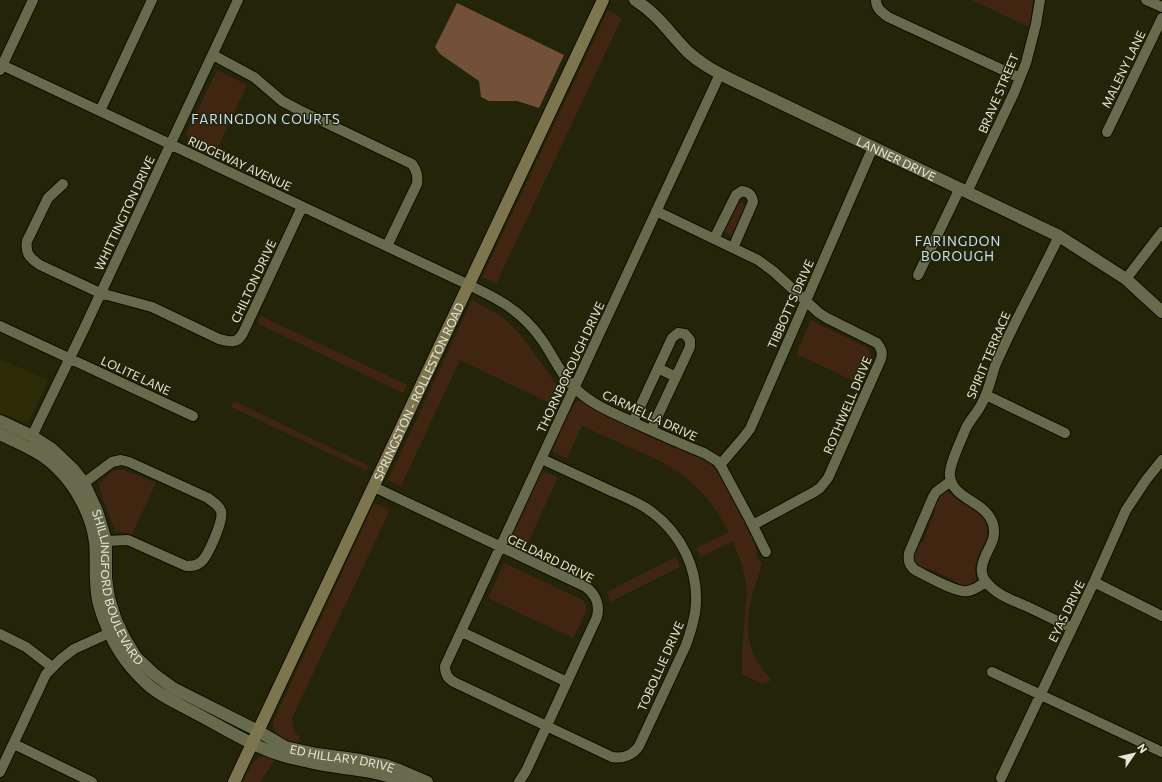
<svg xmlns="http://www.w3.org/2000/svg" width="1162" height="782" font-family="Commissioner,sans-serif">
<rect width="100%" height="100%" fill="#242408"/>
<!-- built -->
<path fill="#2c2d07" d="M 0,359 L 48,380 L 29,420 L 23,422 L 0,412 Z"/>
<!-- green -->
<path fill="#402611" d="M 972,0 L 1033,0 L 1030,27 L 1023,24 Z
M 608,10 L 622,18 L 496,284 L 482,277 Z
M 219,71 L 247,85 L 215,154 L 210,150 L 190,140 L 186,134 L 216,72 Z
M 737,201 L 748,206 L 733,236 L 722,231 Z
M 472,300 L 501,316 L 510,324 L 524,339 L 561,391 L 554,405 L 460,360 L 401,486 L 388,480 Z
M 261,316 L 407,385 L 403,393 L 257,323 Z
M 811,320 L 868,348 L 871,354 L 871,357 L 858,383 L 796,354 Z
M 234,401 L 369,466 L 367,471 L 231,407 Z
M 578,401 L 581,401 L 601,413 L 708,461 L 720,473 L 754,538 L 757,558 L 762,563 C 760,573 756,582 753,592 C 746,616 745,646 760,666 C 763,671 768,676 772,680 L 762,684 L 742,674 L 742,652 L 747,590 L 742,565 L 733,541 L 701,557 L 696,548 L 729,532 L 717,512 L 706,497 L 683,475 L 660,461 L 582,426 L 567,458 L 552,451 L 572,405 Z
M 114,470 L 124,470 L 156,483 L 132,534 L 115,531 C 110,515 101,500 99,483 Z
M 542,471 L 558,477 L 527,545 L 511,538 Z
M 943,492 L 949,492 C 954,497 959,501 966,505 C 969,506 974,508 977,510 C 985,515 989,528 987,537 C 984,546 978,554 976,563 C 972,575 983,581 966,588 L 956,584 L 953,579 L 929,569 L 925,570 L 918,566 L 914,562 L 912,556 L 916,545 L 923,541 L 935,512 L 934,505 L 939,494 Z
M 374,503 L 390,510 L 292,718 L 294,731 L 300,738 L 297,745 C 283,740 275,739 273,722 Z
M 676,557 L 680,567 L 610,602 L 607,592 Z
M 504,563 L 583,600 L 586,606 L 586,612 L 573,638 L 488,598 Z
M 269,754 L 277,758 L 260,782 L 243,782 C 249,769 253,756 269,754 Z"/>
<!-- forest -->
<path fill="#725138" d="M 457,3 L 564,55 L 539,108 L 517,101 L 489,101 L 481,97 L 479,81 L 440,54 L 435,47 Z"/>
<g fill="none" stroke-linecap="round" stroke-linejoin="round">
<defs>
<path id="minor" d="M 876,0 C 876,9 882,12 888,17 L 1020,78
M 1146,0 L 1162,7
M 213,55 L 254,77 L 282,101 L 299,110 L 412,164 C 417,171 418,176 417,184 L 387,246
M 0,64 L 452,277 C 488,294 519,306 542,340 C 554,357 561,376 577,390 C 594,406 616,414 637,424 C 659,434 681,444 704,453 L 717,461 L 721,466 L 749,518 L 766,552
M 0,70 L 33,0
M 100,111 L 152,0
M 1107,132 L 1162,18
M 63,184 L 48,198 L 27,241 C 25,254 30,258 40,265 L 100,293 L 152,307 L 219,339 C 231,342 237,344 243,333 L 302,207
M 967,192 L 1014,93 L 1026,63 L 1036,24 L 1040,0
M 656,211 L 758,260 L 773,271 L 819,313 L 827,318 L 877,343 C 881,348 883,352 881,359 L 828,478 L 820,488 L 814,492 L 753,525
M 1059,236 C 1042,272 1022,307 1005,344 C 1002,351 998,358 995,366 C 991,379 988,393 981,405 C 977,413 970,420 966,428 C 962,438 948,467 950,476 C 953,500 985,500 993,524 C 998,542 984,551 982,567 C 981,572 983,579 987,583 C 997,595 1012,600 1026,606 C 1041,613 1057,621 1072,628
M 714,239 L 736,195 L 742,191 C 749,192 752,195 753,202 L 733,248
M 918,275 L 960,188
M 1126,279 L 1162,232
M 0,326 L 193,416
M 658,368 L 676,377
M 986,395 L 1065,433
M 633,422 L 672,338 L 678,333 L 685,334 L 690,340 L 690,347 L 651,430
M 32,436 L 84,329 L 238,0
M 542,459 C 565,470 588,480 611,491 C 623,496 635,501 646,508 C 681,531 701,571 695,613 C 693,624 690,634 686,645 L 639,746 C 633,755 623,759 612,757 L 456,683 C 448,679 445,675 445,666 L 720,74
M 720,465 L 743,438 L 750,429 L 873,147
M 951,481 L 936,492 L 933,497 L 909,553 C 908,561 909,565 915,570 C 927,576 956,593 968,591 C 975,590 980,585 986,582
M 84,483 L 112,462 L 121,460 L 129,462 L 208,498 C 213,502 219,505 221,511 C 224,520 208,556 201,562 C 196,566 192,566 186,566 L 128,540 L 106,541
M 374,487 L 586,587 C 596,595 600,604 597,617 L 526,771 L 519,782
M 1094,582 L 1162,616
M 462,632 L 567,682
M 0,634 L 26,647 L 52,667
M 992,672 L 1162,752
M 14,744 L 92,782
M 0,772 L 46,674 L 61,659 L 74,649 L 116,630
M 1001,778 L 1094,582 L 1126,510 L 1146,480 L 1162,460"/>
<g id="tertiary">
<path id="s1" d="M 635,0 C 659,15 669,33 688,52 C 701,64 715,71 730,79 L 1059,236 L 1126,279 L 1162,312"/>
<path id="s2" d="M 0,421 L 32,436 L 52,449 L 73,469 L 84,483 L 97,511 L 106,541 L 106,578 L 109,598 L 116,620 L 124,637 L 136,657 L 154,674 L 173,688 L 258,731 L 285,747 L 317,754 L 361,760 L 385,765 L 399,770 L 427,782"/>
<path d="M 0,434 C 20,444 42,452 57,468 C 76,486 92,516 95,542 C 97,561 94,580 98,600 C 99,605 101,611 103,617 C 113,644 124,662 145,682 C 158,695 181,705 197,714 C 224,728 252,746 281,755 C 289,758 297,759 305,761 C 338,770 373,768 405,782"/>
</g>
<g id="secondary">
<path id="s3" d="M 234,782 L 603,0"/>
</g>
</defs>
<!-- minor casing -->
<use href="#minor" stroke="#0d0d00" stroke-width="12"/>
<!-- tertiary casing -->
<use href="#tertiary" stroke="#0d0d00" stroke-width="14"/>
<!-- secondary casing -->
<use href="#secondary" stroke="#0d0d00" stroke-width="14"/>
<!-- minor -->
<use href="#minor" stroke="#686a4c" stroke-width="10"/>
<!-- tertiary -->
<use href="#tertiary" stroke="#686a4c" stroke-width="12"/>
<!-- secondary -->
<use href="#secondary" stroke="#7d754d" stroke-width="12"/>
</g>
<g text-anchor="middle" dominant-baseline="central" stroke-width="3" stroke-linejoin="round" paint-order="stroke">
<!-- street labels -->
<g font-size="12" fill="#e6e7d6" stroke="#242408">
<text transform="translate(1123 69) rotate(-64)">MALENY LANE</text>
<text transform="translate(998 93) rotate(-67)">BRAVE STREET</text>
<text stroke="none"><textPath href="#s1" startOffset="309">LANNER DRIVE</textPath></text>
<text transform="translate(240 163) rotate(25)">RIDGEWAY AVENUE</text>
<text transform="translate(124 213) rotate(-65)">WHITTINGTON DRIVE</text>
<text transform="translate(253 281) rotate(-65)">CHILTON DRIVE</text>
<text transform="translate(790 304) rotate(-66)">TIBBOTTS DRIVE</text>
<text transform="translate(988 355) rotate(-67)">SPIRIT TERRACE</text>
<text transform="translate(570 367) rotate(-65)">THORNBOROUGH DRIVE</text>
<text transform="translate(136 375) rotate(25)">LOLITE LANE</text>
<text stroke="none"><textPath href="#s3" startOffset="432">SPRINGSTON - ROLLESTON ROAD</textPath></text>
<text transform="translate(847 405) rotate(-67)">ROTHWELL DRIVE</text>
<text transform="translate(650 415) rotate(25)">CARMELLA DRIVE</text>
<text transform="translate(551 558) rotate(26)">GELDARD DRIVE</text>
<text stroke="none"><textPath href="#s2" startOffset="217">SHILLINGFORD BOULEVARD</textPath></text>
<text transform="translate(1066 611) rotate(-64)">EYAS DRIVE</text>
<text transform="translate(660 666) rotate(-66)">TOBOLLIE DRIVE</text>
<text stroke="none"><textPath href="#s2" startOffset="524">ED HILLARY DRIVE</textPath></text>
</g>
<!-- neighbourhood labels -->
<g font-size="13" letter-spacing="1" fill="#c6e3f6" stroke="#242408">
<text x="266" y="119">FARINGDON COURTS</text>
<text x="958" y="241">FARINGDON<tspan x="958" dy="15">BOROUGH</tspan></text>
</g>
</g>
<!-- north arrow -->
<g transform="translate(1134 754) rotate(56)" stroke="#242408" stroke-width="3" paint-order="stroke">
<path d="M0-3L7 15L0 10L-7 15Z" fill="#e6e7d6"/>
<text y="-6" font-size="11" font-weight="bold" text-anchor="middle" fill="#e6e7d6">N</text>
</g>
</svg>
